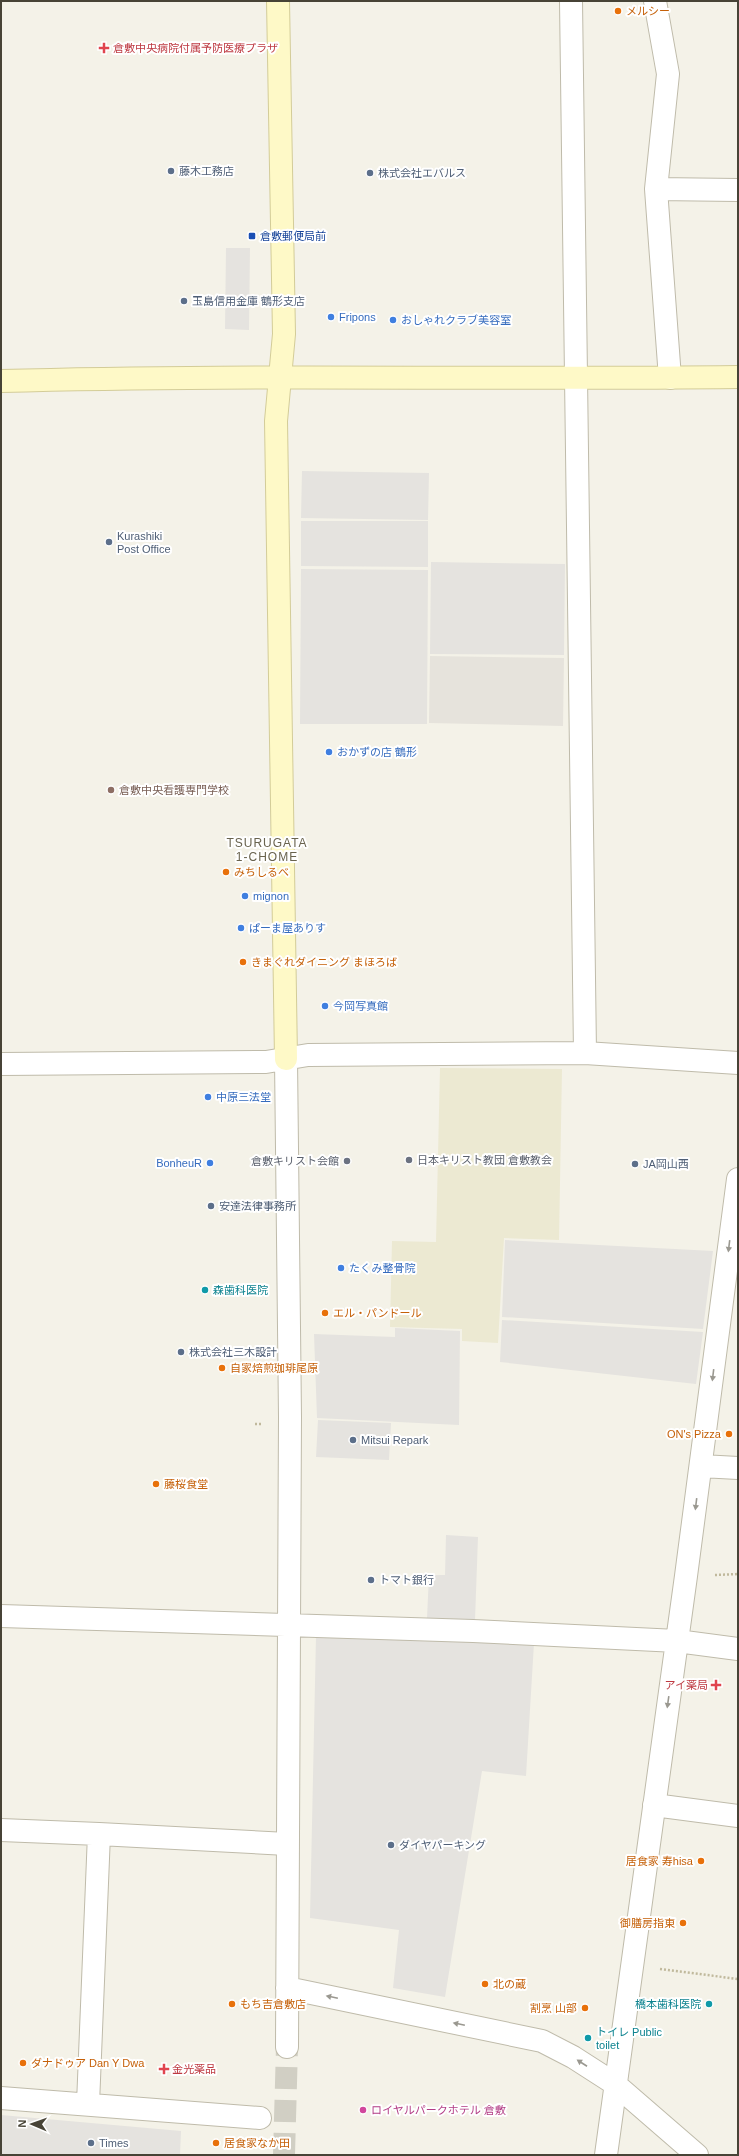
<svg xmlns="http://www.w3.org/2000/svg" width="739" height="2156" font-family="Arial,'Noto Sans JP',sans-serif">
<rect width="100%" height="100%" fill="#f4f2e8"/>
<!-- industrial -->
<path fill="#e6e3dc" d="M 430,656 L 564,658 L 563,726 L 429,723 Z"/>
<!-- education -->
<path fill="#ece9d2" d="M 440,1068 L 562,1069 L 559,1240 L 504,1238 L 498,1343 L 462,1341 L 462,1329 L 390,1327 L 392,1241 L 436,1242 Z"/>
<!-- parking -->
<path fill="#e5e3df" d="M 226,248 L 250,248 L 249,330 L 225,329 Z
M 302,471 L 429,473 L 428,520 L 301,518 Z
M 301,521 L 428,521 L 428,567 L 301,566 Z
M 431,562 L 565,564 L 564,655 L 430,654 Z
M 301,569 L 428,570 L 427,724 L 300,724 Z
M 505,1240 L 713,1251 L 703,1329 L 502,1317 Z
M 502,1320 L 703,1332 L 696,1384 L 500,1362 Z
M 395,1328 L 460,1331 L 459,1425 L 317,1418 L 314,1334 L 395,1337 Z
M 318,1420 L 391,1423 L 389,1460 L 316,1457 Z
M 446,1535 L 478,1537 L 475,1620 L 427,1618 L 429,1575 L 445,1575 Z
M 316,1636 L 534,1643 L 526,1776 L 482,1771 L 445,1997 L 393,1988 L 399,1930 L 310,1918 Z
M 1,2115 L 181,2131 L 180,2155 L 1,2155 Z"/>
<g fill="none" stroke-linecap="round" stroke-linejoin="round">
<!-- street-tunnel -->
<path stroke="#d1cfc4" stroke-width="22" stroke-dasharray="22 11" stroke-linecap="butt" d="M 284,2155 L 287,2047"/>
<defs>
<path id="street" d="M 571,1 L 585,1053
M 655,1 L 668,74 L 656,189 L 670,378
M 656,189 L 738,190
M 286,1059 L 290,1417 L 287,2047
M 1,1064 L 266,1062 L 308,1055 L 585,1053 L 738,1063
M 701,1466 L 738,1468
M 1,1616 L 473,1631 L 677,1641 L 738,1649
M 654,1805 L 738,1816
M 1,1830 L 99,1834
M 287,1988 L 542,2041 L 573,2057 L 615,2084 L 697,2155
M 1,2098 L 260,2118
M 88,2104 L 99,1834 L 287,1844
M 606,2155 L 686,1576 L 738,1179"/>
<path id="secondary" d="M 278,1 L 284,334 L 276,421 L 286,1059
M 1,381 C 247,374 492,380 738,377"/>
</defs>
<!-- street casing -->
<use href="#street" stroke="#bfbbaa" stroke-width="24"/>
<!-- secondary casing -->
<use href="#secondary" stroke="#d3cc98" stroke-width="24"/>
<!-- path -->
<path stroke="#c0b99c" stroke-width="2.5" stroke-dasharray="2 2" stroke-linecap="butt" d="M 255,1424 L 262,1424
M 715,1575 L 738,1574
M 660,1969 L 738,1979"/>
<!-- street -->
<use href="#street" stroke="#fff" stroke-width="22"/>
<!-- secondary -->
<use href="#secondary" stroke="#fef9c7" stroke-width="22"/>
</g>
<!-- one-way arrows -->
<defs><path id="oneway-solid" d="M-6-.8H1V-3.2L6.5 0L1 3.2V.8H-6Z"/></defs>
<g fill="#9a9890">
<use href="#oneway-solid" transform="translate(729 1246) rotate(97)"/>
<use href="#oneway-solid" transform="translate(713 1375) rotate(97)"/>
<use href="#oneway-solid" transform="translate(696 1504) rotate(97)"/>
<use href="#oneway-solid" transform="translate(668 1702) rotate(98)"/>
<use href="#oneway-solid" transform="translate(332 1997) rotate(-168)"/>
<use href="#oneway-solid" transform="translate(459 2024) rotate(-168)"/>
<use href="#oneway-solid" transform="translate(582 2063) rotate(-147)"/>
</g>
<!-- markers -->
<g fill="#e8710a" stroke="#fff" stroke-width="1.5">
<circle cx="618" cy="11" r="4"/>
<circle cx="226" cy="872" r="4"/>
<circle cx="243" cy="962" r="4"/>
<circle cx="325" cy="1313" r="4"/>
<circle cx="222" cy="1368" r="4"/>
<circle cx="729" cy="1434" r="4"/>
<circle cx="156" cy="1484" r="4"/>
<circle cx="701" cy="1861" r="4"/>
<circle cx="683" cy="1923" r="4"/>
<circle cx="485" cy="1984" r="4"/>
<circle cx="232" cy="2004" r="4"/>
<circle cx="585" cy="2008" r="4"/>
<circle cx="23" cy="2063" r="4"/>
<circle cx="216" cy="2143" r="4"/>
</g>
<g fill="#e0444e" stroke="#fff" stroke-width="1.5">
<path d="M102 42h4v4h4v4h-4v4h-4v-4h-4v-4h4z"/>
<path d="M714 1679h4v4h4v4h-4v4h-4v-4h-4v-4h4z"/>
<path d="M162 2063h4v4h4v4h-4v4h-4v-4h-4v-4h4z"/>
</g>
<g fill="#5c6f8a" stroke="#fff" stroke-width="1.5">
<circle cx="171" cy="171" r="4"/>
<circle cx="370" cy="173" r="4"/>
<circle cx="184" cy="301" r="4"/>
<circle cx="109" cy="542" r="4"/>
<circle cx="635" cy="1164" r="4"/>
<circle cx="211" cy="1206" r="4"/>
<circle cx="181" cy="1352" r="4"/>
<circle cx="353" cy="1440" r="4"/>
<circle cx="371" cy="1580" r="4"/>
<circle cx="391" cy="1845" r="4"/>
<circle cx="91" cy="2143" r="4"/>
</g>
<rect fill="#1a4fb4" stroke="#fff" stroke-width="1.5" x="248" y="232" width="8" height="8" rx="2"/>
<g fill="#3f7fe0" stroke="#fff" stroke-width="1.5">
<circle cx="331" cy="317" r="4"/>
<circle cx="393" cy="320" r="4"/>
<circle cx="329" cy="752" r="4"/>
<circle cx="245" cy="896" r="4"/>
<circle cx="241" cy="928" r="4"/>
<circle cx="325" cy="1006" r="4"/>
<circle cx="208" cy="1097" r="4"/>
<circle cx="210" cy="1163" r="4"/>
<circle cx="341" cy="1268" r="4"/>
</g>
<circle fill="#8d6e63" stroke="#fff" stroke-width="1.5" cx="111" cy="790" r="4"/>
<g fill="#6b7280" stroke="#fff" stroke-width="1.5">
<circle cx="409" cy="1160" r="4"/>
<circle cx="347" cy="1161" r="4"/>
</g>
<g fill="#0f9aa8" stroke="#fff" stroke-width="1.5">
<circle cx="205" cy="1290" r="4"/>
<circle cx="709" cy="2004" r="4"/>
<circle cx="588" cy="2038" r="4"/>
</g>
<circle fill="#d1479c" stroke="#fff" stroke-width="1.5" cx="363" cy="2110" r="4"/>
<g text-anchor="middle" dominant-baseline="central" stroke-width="4" stroke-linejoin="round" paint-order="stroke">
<!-- food labels -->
<g font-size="11" fill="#c56008" stroke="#fff" text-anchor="start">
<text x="626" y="11">メルシー</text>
<text x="234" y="872">みちしるべ</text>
<text x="251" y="962">きまぐれダイニング まほろば</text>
<text x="333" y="1313">エル・パンドール</text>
<text x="230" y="1368">自家焙煎珈琲尾原</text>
<text x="721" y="1434" text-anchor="end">ON's Pizza</text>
<text x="164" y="1484">藤桜食堂</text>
<text x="693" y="1861" text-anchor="end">居食家 寿hisa</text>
<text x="675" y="1923" text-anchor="end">御膳房指東</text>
<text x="493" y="1984">北の蔵</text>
<text x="240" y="2004">もち吉倉敷店</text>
<text x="577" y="2008" text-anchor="end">割烹 山部</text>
<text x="31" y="2063">ダナドゥア Dan Y Dwa</text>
<text x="224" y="2143">居食家なか田</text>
</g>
<!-- health labels -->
<g font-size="11" fill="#be3a42" stroke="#fff" text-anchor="start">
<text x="113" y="48">倉敷中央病院付属予防医療プラザ</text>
<text x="708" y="1685" text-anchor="end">アイ薬局</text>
<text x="172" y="2069">金光薬品</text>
</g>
<!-- service labels -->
<g font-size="11" fill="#4e5e75" stroke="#fff" text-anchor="start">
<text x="179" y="171">藤木工務店</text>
<text x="378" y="173">株式会社エバルス</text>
<text x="192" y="301">玉島信用金庫 鶴形支店</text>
<text x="117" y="536">Kurashiki<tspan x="117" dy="13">Post Office</tspan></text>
<text x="643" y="1164">JA岡山西</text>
<text x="219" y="1206">安達法律事務所</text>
<text x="189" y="1352">株式会社三木設計</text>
<text x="361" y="1440">Mitsui Repark</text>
<text x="379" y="1580">トマト銀行</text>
<text x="399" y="1845">ダイヤパーキング</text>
<text x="99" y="2143">Times</text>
</g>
<!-- transit labels -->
<g font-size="11" fill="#164399" stroke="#fff" text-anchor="start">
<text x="260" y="236">倉敷郵便局前</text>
</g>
<!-- shop labels -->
<g font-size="11" fill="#366cbe" stroke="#fff" text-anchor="start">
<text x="339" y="317">Fripons</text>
<text x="401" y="320">おしゃれクラブ美容室</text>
<text x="337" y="752">おかずの店 鶴形</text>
<text x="253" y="896">mignon</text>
<text x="249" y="928">ぱーま屋ありす</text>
<text x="333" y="1006">今岡写真館</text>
<text x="216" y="1097">中原三法堂</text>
<text x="202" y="1163" text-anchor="end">BonheuR</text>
<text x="349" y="1268">たくみ整骨院</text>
</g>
<!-- education labels -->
<g font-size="11" fill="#785e54" stroke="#fff" text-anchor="start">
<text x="119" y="790">倉敷中央看護専門学校</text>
</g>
<!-- worship labels -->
<g font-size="11" fill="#5b616d" stroke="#fff" text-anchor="start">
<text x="417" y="1160">日本キリスト教団 倉敷教会</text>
<text x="339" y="1161" text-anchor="end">倉敷キリスト会館</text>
</g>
<!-- culture labels -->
<g font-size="11" fill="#0d838f" stroke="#fff" text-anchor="start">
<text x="213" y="1290">森歯科医院</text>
<text x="701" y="2004" text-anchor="end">橋本歯科医院</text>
<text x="596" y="2032">トイレ Public<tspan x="596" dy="13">toilet</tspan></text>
</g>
<!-- hotel labels -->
<g font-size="11" fill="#b23c85" stroke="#fff" text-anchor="start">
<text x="371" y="2110">ロイヤルパークホテル 倉敷</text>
</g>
<!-- neighbourhood labels -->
<g font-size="12" letter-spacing="1" fill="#69634e" stroke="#fff">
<text x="267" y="843">TSURUGATA<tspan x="267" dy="14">1-CHOME</tspan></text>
</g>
</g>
<!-- border -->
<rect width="739" height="2156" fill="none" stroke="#474336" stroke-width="4"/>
<!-- north arrow -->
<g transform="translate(32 2124) rotate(272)" stroke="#ffffff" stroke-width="3" paint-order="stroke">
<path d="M0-3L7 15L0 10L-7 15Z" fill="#474336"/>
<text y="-6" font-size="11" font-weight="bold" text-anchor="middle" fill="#474336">N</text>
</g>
</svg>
